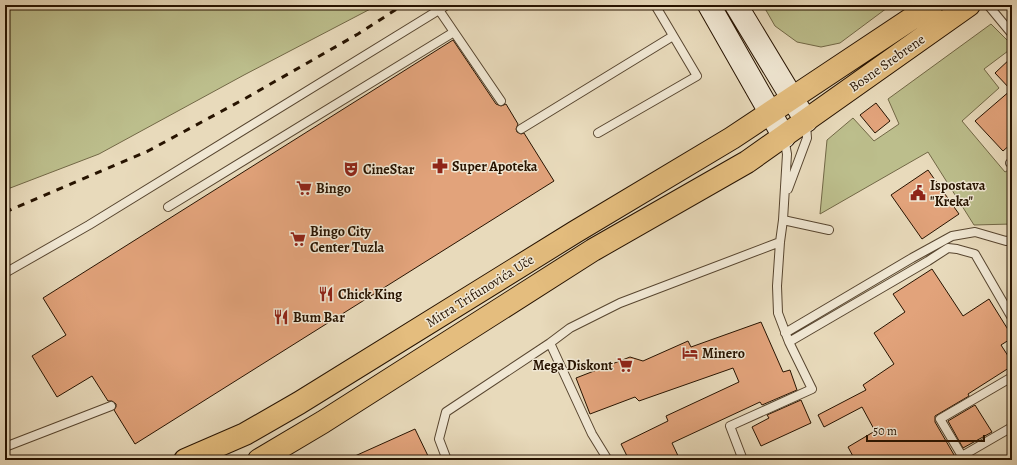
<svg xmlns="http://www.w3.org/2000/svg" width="1017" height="465" font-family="Alegreya,serif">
<rect width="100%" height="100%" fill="#e8dabb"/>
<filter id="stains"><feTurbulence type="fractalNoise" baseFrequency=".005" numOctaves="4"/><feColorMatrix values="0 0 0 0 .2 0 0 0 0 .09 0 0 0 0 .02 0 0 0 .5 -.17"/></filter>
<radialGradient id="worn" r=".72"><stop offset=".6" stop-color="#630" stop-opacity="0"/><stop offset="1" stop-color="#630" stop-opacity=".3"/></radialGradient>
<!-- green -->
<path fill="#bcbe8c" stroke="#726846" d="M 5,5 L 378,5 L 244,75 L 99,154 L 5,190 Z
M 763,5 L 891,5 L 840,43 L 821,47 L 797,42 L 775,26 Z
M 991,24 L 1012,45 L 1012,48 L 984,69 L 999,88 L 962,121 L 1005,172 L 1012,168 L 1012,224 L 974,225 L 928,152 L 820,214 L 827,140 L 853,118 L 874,141 L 899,124 L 888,99 Z"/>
<!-- building -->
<path fill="#e2a37b" stroke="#271300" d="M 453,40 L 496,104 L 501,106 L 506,104 L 518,124 L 516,129 L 517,132 L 521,134 L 524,133 L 554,181 L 135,444 L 114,410 L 116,407 L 116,404 L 112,401 L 108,401 L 92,376 L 57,397 L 32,356 L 66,335 L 43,298 Z
M 1012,57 L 1012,143 L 1003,151 L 975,121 L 1011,90 L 995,73 Z
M 876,103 L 890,121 L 875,133 L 860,115 Z
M 928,170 L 959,214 L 922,239 L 891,195 Z
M 932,269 L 963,316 L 989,299 L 1012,336 L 1012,338 L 1001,345 L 1012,362 L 1012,366 L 968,394 L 969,396 L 935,416 L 935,422 L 957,460 L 855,460 L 848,447 L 875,431 L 862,407 L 824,427 L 818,415 L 866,390 L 863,385 L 894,364 L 874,333 L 905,312 L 893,294 Z
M 761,322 L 783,372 L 790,370 L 797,390 L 762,405 L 760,402 L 672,443 L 680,460 L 629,460 L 621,444 L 668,421 L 666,416 L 739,382 L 733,368 L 639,401 L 635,397 L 590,414 L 576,378 L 630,357 L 643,361 L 688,341 L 691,347 Z
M 801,400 L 811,423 L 761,446 L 752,427 L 769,418 L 767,415 Z
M 975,405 L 992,432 L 963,448 L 948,421 Z
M 415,429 L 430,460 L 346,460 Z"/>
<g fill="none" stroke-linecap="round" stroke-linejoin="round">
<defs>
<path id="lane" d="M 988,5 L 1012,34
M 439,10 L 501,101
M 521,129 L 673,36
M 598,133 L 697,76 L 655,5
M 1010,163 L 1012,162
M 788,189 L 807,138 L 806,124
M 168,207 L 454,32
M 783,220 L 829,230
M 5,273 L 89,225 L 447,5
M 785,333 L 912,258 L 952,236 L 975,232 L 1006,241 L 1012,240
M 789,342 L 928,261 L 948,248 L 957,249 L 975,254 L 1012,318
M 1012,377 L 940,419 L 962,456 L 1012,427
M 5,447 L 111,406
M 447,460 L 439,439 L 446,412 L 550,343
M 608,460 L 592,434 L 550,343 L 570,328 L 620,303 L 780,242
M 743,460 L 730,426 L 812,389 L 789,342 L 778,313 L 777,286 L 780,242 L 783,220 L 787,154 L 784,138"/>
<path id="secondary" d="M 709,5 L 784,137
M 736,5 L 806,121"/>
<path id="primary" d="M 185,460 L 245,434 L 299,403 L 575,232 L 732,138 L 932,5
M 259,460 L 323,422 L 593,250 L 747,162 L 969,5"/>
</defs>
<!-- lane casing -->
<use href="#lane" stroke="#57452f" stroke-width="10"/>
<!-- secondary casing -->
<use href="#secondary" stroke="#271300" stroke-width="24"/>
<!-- primary casing -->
<use href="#primary" stroke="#271300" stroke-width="24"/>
<!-- lane -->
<use href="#lane" stroke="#f0e7d3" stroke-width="8"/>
<!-- secondary -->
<use href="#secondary" stroke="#f0e7d3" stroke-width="22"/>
<!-- primary -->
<use href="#primary" stroke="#e4bd7e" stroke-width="22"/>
<!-- rail -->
<path stroke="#271300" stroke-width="3" stroke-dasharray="7 7" stroke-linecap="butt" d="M 5,212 L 148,151 L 246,98 L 358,34 L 403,5"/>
</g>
<!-- icons -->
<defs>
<symbol id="pharmacy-bare" viewBox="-9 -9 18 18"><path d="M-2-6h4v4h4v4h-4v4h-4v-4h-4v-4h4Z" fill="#8f2418" stroke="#f0e7d3" stroke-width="2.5" paint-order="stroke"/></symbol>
<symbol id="theatre-bare" viewBox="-9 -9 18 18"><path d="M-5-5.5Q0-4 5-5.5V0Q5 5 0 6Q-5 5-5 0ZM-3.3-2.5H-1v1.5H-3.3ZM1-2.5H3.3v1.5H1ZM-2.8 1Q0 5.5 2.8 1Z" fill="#8f2418" stroke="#f0e7d3" stroke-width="2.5" paint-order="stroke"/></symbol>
<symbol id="supermarket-bare" viewBox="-9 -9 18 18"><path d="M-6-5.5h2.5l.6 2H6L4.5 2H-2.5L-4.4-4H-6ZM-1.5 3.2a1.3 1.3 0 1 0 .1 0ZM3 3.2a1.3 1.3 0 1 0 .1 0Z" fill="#8f2418" stroke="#f0e7d3" stroke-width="2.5" paint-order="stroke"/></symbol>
<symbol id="civic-bare" viewBox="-9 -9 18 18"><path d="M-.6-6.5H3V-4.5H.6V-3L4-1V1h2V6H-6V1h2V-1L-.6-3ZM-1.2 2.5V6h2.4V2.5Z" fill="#8f2418" stroke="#f0e7d3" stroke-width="2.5" paint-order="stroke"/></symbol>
<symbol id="restaurant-bare" viewBox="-9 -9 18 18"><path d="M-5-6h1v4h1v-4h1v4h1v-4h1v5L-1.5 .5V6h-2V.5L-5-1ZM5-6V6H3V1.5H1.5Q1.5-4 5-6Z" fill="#8f2418" stroke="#f0e7d3" stroke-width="2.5" paint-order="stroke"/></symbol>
<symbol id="hotel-bare" viewBox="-9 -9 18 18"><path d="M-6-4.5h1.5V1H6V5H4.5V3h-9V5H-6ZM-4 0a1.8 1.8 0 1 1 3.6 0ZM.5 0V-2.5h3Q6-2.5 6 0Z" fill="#8f2418" stroke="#f0e7d3" stroke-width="2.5" paint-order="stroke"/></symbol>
</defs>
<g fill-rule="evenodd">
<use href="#pharmacy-bare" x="429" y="155" width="22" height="22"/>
<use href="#theatre-bare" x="340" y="158" width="22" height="22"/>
<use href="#supermarket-bare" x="293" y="177" width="22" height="22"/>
<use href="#civic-bare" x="907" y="182" width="22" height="22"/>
<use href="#supermarket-bare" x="287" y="228" width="22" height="22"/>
<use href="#restaurant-bare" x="315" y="283" width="22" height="22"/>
<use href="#restaurant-bare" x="270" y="306" width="22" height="22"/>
<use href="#hotel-bare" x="679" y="342" width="22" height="22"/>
<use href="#supermarket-bare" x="614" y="354" width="22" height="22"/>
</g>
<g text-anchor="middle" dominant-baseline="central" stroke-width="3" stroke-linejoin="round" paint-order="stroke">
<!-- street labels -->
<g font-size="14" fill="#271300" stroke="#f0e7d3">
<text transform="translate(887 63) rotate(-35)">Bosne Srebrene</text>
<text transform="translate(480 291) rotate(-32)">Mitra Trifunovića Uče</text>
</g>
<!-- poi labels -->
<g font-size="14" font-weight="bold" fill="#271300" stroke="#f0e7d3" text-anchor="start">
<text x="452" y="166">Super Apoteka</text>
<text x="363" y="169">CineStar</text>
<text x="930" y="185">Ispostava<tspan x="930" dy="16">"Kreka"</tspan></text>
<text x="316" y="188">Bingo</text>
<text x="310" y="231">Bingo City<tspan x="310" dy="16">Center Tuzla</tspan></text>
<text x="338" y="294">Chick King</text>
<text x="293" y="317">Bum Bar</text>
<text x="702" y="353">Minero</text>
<text x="613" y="365" text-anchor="end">Mega Diskont</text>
</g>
</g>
<!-- margin -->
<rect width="1017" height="465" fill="none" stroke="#e8dabb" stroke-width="20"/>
<rect x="6" y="6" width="1005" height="453" fill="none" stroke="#271300" stroke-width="2"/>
<rect x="10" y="10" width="997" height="445" fill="none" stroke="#271300"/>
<!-- scale -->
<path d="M867 435v6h117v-6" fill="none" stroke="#271300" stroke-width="2"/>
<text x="873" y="435" font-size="12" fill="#271300" stroke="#f0e7d3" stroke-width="3" paint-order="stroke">50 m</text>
<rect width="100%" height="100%" filter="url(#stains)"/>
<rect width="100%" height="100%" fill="url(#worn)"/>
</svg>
